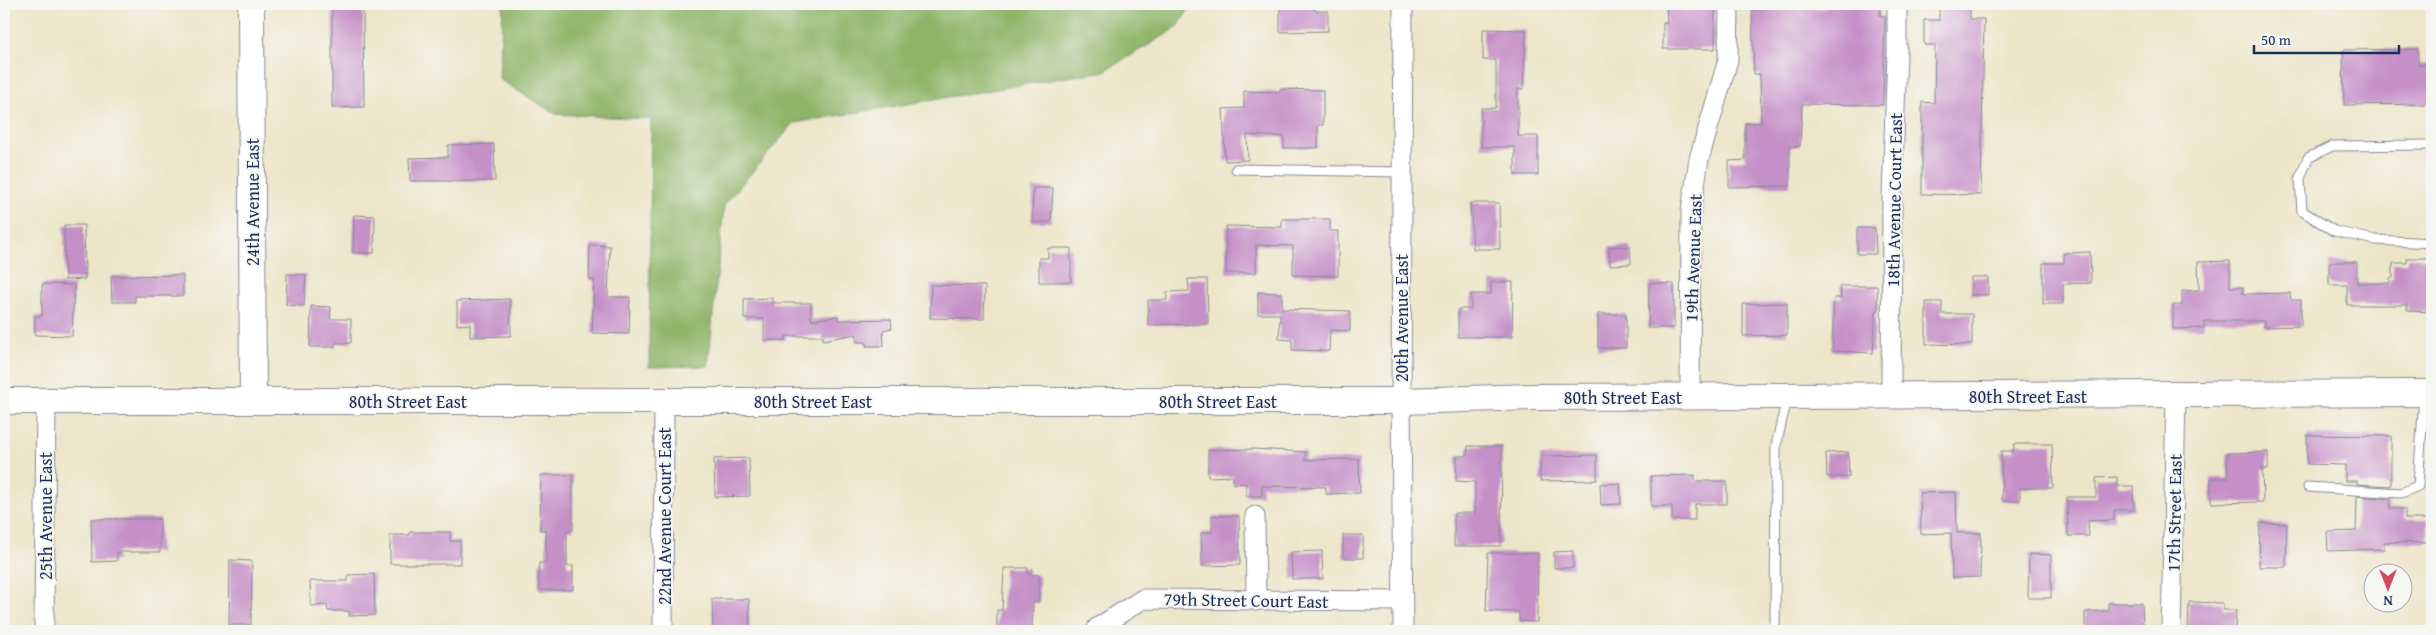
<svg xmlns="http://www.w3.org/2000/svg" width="2436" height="635" font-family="'Gentium Book Plus',serif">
<rect width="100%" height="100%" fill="#f6f6f2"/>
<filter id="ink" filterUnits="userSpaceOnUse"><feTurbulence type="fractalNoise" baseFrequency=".02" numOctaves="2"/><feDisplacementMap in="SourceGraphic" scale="10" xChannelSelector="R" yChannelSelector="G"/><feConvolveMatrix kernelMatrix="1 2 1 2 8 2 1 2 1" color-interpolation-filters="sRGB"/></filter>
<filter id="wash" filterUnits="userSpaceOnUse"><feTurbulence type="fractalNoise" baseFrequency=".0096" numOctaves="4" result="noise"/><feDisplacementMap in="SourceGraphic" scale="20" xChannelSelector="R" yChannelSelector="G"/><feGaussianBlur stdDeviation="1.12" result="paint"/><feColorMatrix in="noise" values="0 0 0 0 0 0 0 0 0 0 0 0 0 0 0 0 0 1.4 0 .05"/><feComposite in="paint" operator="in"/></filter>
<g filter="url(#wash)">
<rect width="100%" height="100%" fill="#ece5c8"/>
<!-- forest -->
<path fill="#90b569" stroke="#567264" d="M 503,4 L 1192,4 L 1177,28 L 1104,71 L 794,123 L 724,205 L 708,366 L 649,367 L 651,119 L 556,114 L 499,79 Z"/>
<g id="blocks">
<!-- building -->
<path fill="#c58fc8" d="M 332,4 L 363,4 L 364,107 L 332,108 Z
M 1280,4 L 1315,4 L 1315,11 L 1328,11 L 1328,31 L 1280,32 Z
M 1666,4 L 1715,4 L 1715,49 L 1663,49 L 1663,23 L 1667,23 Z
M 1826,4 L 1880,4 L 1880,16 L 1885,16 L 1883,105 L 1802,104 L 1800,146 L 1790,147 L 1790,186 L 1729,187 L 1729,161 L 1745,160 L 1745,123 L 1761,123 L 1760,74 L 1754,74 L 1752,7 L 1826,8 Z
M 1939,8 L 1970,8 L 1970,19 L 1984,19 L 1981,195 L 1922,194 L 1922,102 L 1934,103 L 1935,45 L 1924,45 L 1924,20 L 1939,20 Z
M 1483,29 L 1526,30 L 1523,89 L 1518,89 L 1518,136 L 1538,136 L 1538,175 L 1515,175 L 1515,147 L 1481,147 L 1481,108 L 1496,108 L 1496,60 L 1483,60 Z
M 2418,49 L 2418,64 L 2432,64 L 2432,104 L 2344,105 L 2343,50 Z
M 1280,89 L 1323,90 L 1323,125 L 1318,125 L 1318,148 L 1284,148 L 1284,137 L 1247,135 L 1248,160 L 1225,161 L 1223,109 L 1244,108 L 1244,91 L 1280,92 Z
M 494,144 L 495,181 L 410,181 L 409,158 L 448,157 L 448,145 Z
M 1033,188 L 1053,188 L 1051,222 L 1032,222 Z
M 1470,203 L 1499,203 L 1500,249 L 1473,249 Z
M 354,215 L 375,216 L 374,253 L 353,253 Z
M 1282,219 L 1330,219 L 1330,231 L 1338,231 L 1338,276 L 1293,275 L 1293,246 L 1256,245 L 1256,273 L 1226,273 L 1226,226 L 1282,227 Z
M 64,225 L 84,225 L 85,279 L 65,280 Z
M 1857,228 L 1875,228 L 1876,254 L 1857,254 Z
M 590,245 L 610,246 L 608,297 L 630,297 L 629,334 L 592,333 L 594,280 L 589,280 Z
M 1630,246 L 1631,264 L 1610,265 L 1609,247 Z
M 1048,248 L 1071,248 L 1071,282 L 1039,282 L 1039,258 L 1048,258 Z
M 2090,252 L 2091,283 L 2063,284 L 2063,304 L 2043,304 L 2043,263 L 2064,263 L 2064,253 Z
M 2407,258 L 2432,258 L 2432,312 L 2407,311 L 2407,305 L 2347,305 L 2347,285 L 2329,285 L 2329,262 L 2357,262 L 2357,283 L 2390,283 L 2390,278 L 2393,278 L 2393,263 L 2407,263 Z
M 2230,261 L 2230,287 L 2243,287 L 2243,294 L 2290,293 L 2291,300 L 2301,300 L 2301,326 L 2264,327 L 2264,321 L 2204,321 L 2204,328 L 2173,329 L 2173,305 L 2182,305 L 2182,291 L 2199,290 L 2198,262 Z
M 287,274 L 306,275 L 304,306 L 286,305 Z
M 183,275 L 183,296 L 135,296 L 135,302 L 112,302 L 111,276 Z
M 1971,277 L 1988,277 L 1988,295 L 1971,295 Z
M 1188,279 L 1207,279 L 1208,324 L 1148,325 L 1148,300 L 1167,300 L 1167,292 L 1189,291 Z
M 1491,282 L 1513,282 L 1512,337 L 1458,337 L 1458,309 L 1471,309 L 1471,294 L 1491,294 Z
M 1649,283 L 1674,284 L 1674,328 L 1648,328 Z
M 42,284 L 74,285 L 72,336 L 35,335 L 35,316 L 42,316 Z
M 931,285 L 985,286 L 984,319 L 930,318 Z
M 1840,286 L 1877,286 L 1878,311 L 1876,311 L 1873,353 L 1832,351 L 1834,298 L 1841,298 Z
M 1258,292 L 1282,293 L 1282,309 L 1350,311 L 1350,331 L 1330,330 L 1329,351 L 1292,350 L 1292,340 L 1279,339 L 1280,314 L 1258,314 Z
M 772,298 L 772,303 L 811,303 L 811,320 L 838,316 L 838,320 L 891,319 L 892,328 L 883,330 L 884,346 L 866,346 L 866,342 L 857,342 L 856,334 L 823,340 L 823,336 L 786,336 L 786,340 L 764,340 L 764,319 L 744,319 L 744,299 Z
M 510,299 L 511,336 L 470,337 L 470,324 L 457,325 L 457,301 Z
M 1926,302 L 1942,302 L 1942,314 L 1972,314 L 1972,345 L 1926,344 Z
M 1787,303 L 1787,335 L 1743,336 L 1743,304 Z
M 311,306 L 331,307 L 330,319 L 351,319 L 351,343 L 335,343 L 335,347 L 310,347 Z
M 1598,314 L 1626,314 L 1626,348 L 1598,348 Z
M 2307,435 L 2391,436 L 2391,486 L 2357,484 L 2357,481 L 2345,481 L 2345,465 L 2307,464 Z
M 2014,444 L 2052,444 L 2053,488 L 2020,488 L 2020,501 L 2002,501 L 2001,451 L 2014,451 Z
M 1468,446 L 1502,446 L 1501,546 L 1454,546 L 1454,513 L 1475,513 L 1475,482 L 1456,481 L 1457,456 L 1467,456 Z
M 1254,449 L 1306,452 L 1305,460 L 1359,459 L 1360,493 L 1326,494 L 1326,487 L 1262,486 L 1262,496 L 1246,496 L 1246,483 L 1233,484 L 1233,476 L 1208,477 L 1208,450 Z
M 1848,452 L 1849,477 L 1827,477 L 1826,453 Z
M 2268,452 L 2268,469 L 2262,469 L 2263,502 L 2211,503 L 2211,478 L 2228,478 L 2227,453 Z
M 1597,455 L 1597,480 L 1540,481 L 1540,456 Z
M 749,458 L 750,496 L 715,497 L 714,459 Z
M 541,475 L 573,475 L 573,530 L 567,530 L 567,566 L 573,566 L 573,590 L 539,590 L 539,563 L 546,563 L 546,530 L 540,530 Z
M 1695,475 L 1695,481 L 1727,481 L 1727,504 L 1695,504 L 1695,520 L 1672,520 L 1672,506 L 1651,506 L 1651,476 Z
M 2117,477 L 2117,486 L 2133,486 L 2134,510 L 2114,510 L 2114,520 L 2088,521 L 2089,536 L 2068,536 L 2067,497 L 2096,497 L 2096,478 Z
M 1620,483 L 1621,504 L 1601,505 L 1600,484 Z
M 1956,492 L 1957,533 L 1981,533 L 1980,577 L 1952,578 L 1951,533 L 1921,534 L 1920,493 Z
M 2357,496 L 2390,499 L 2390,509 L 2405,509 L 2405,519 L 2428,519 L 2428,543 L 2384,542 L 2384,549 L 2328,551 L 2327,532 L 2356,531 Z
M 1212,516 L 1239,516 L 1240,565 L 1202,566 L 1201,533 L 1212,532 Z
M 91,519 L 160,519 L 160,552 L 117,552 L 117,561 L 92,562 Z
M 2260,523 L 2287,524 L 2286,567 L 2259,567 Z
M 410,532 L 450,532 L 450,541 L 460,541 L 460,564 L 390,564 L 390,535 L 410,535 Z
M 1343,535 L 1363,535 L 1363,558 L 1343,558 Z
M 1322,551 L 1323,579 L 1292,579 L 1291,552 Z
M 1573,551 L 1573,568 L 1554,568 L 1554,552 Z
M 1488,553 L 1538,553 L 1537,622 L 1519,621 L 1519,612 L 1486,611 Z
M 2029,554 L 2051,555 L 2051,598 L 2028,598 Z
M 230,560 L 252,561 L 251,625 L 229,625 Z
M 1004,568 L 1028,568 L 1028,574 L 1039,575 L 1039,602 L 1033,602 L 1032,631 L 997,631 L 997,610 L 1002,610 Z
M 374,574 L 375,615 L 349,616 L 349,611 L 328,611 L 327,605 L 311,606 L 310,581 L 348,581 L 348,575 Z
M 712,599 L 749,599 L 750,631 L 713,631 Z
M 2189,602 L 2223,603 L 2223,610 L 2236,610 L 2235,631 L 2188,631 Z
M 2108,603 L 2142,603 L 2143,631 L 2085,631 L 2085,612 L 2108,611 Z"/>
</g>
</g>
<g filter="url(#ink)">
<use href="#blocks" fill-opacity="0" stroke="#848a93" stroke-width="1"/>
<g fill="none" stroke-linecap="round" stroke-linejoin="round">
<defs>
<path id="lane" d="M 2432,145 L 2332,146 L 2308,158 L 2300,178 L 2302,211 L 2334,231 L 2375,240 L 2432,243
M 1236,169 L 1401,172
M 2308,487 L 2401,493 L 2418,486 L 2424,396
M 1775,631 L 1776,446 L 1787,398"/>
<path id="street" d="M 1403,4 L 1401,401 L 1403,631
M 1690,397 L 1691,211 L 1699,159 L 1728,60 L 1729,4
M 1891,397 L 1892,196 L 1897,53 L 1897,4
M 1255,516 L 1256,601
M 1097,628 L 1143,599 L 1403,601
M 44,631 L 46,401
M 663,631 L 664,401
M 2171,631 L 2176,395"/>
<path id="secondary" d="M 251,4 L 253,401
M 4,401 L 1401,401 L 1534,397 L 2432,393"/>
</defs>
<!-- lane casing -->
<use href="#lane" stroke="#848a93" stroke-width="11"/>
<!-- street casing -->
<use href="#street" stroke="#848a93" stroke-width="21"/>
<!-- secondary casing -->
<use href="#secondary" stroke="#848a93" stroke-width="28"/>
<!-- lane -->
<use href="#lane" stroke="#fff" stroke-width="9"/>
<!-- street -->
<use href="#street" stroke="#fff" stroke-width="19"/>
<!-- secondary -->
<use href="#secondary" stroke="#fff" stroke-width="26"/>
</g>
</g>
<g text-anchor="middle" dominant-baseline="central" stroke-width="4" stroke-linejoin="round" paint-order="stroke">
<!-- street labels -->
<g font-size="18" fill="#1b2f5e" stroke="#f6f6f2">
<text transform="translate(1894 200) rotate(-89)">18th Avenue Court East</text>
<text transform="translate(252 202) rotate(-90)">24th Avenue East</text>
<text transform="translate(1693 258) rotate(-88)">19th Avenue East</text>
<text transform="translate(1401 318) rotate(-90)">20th Avenue East</text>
<text x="2028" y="396">80th Street East</text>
<text x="1623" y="397">80th Street East</text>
<text x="408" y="401">80th Street East</text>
<text x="813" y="401">80th Street East</text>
<text x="1218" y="401">80th Street East</text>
<text transform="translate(2174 513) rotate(-89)">17th Street East</text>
<text transform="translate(45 516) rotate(-90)">25th Avenue East</text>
<text transform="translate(664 516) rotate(-90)">22nd Avenue Court East</text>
<text transform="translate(1246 600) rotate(1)">79th Street Court East</text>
</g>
</g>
<!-- margin -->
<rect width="2436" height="635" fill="none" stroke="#f6f6f2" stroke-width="20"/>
<!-- north arrow -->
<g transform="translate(2388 588) rotate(180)"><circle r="24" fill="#f6f6f2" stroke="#9ea6b7"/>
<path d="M0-4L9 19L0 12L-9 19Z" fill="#d1495b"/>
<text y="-8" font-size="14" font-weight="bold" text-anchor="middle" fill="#1b2f5e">N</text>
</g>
<!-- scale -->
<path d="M2254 45v8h145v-8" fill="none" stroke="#1b2f5e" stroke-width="2.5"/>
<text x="2261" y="45" font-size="15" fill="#1b2f5e" stroke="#f6f6f2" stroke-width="4" paint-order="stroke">50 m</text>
</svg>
